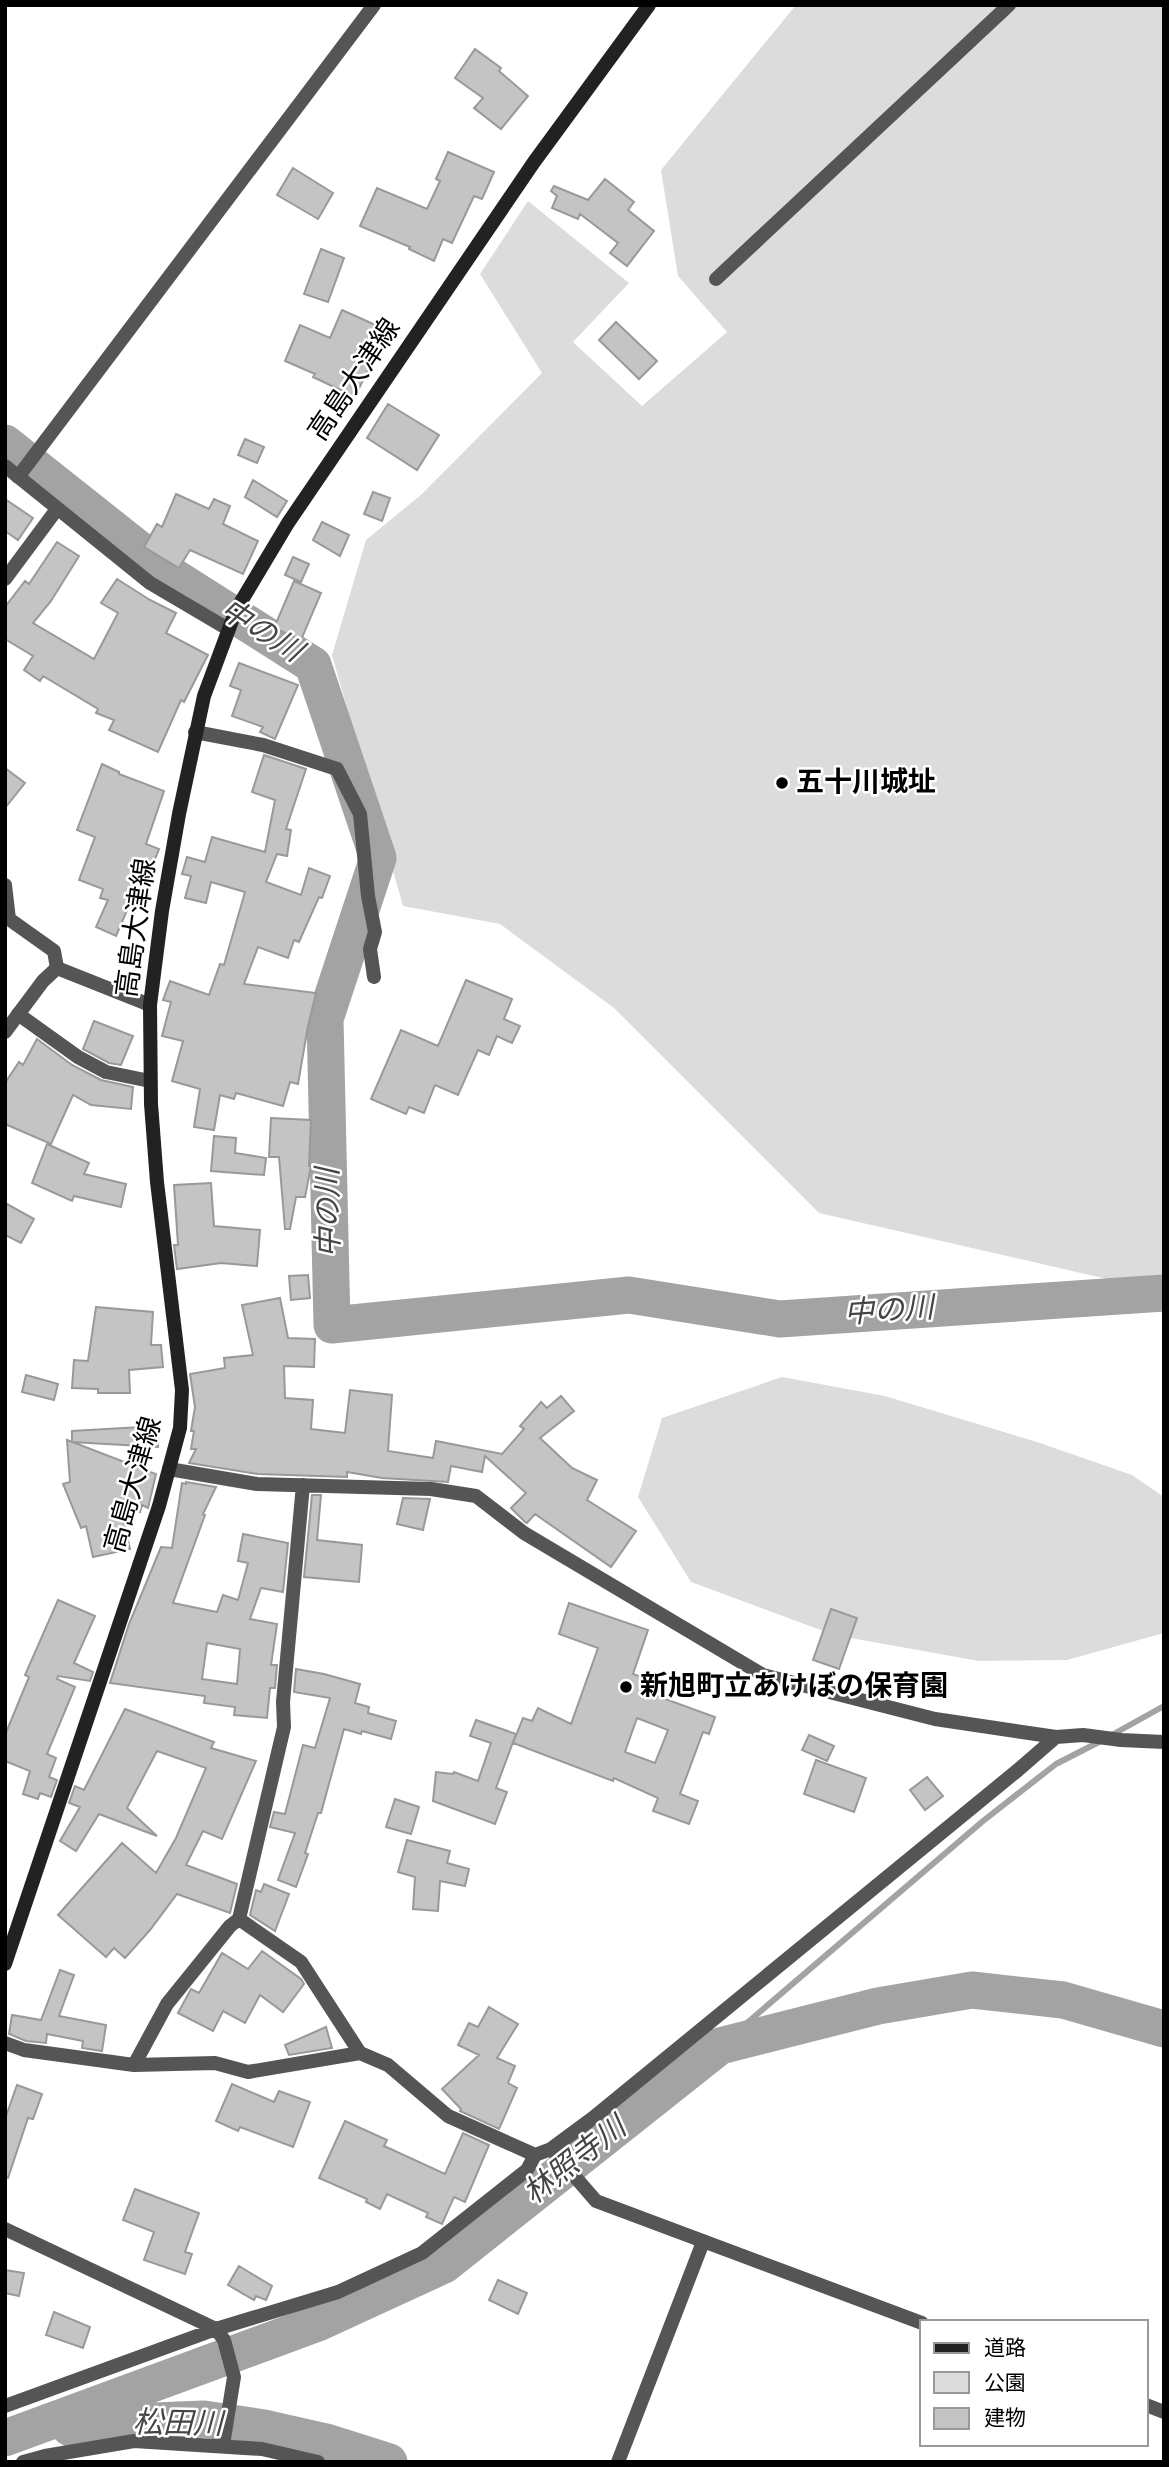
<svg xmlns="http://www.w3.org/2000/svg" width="1169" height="2467" font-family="'Alegreya Sans','Noto Sans JP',sans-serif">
<rect width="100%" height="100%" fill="#fff"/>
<!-- green -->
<path fill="#dcdcdc" d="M 796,5 L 1164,5 L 1164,1292 L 819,1213 L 614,1008 L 500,924 L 403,906 L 332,655 L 366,540 L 422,494 L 542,373 L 480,274 L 528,201 L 629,283 L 573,342 L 642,406 L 727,332 L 678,276 L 661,170 Z
M 782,1377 L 885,1396 L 1037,1442 L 1132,1475 L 1164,1497 L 1164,1633 L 1067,1660 L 979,1661 L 834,1635 L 691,1582 L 638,1497 L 662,1418 Z"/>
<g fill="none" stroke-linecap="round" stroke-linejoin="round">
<!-- stream -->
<path stroke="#a3a3a3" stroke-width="6" d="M 1110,1736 L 1164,1706
M 720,2046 L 983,1821 L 1056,1764 L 1101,1741"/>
<!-- river -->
<path stroke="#a3a3a3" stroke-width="37" d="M 5,443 L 174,577 L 313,665 L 378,858 L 325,1019 L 332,1325 L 629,1295 L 780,1319 L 1164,1293
M 70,2428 L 104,2423 L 204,2419 L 264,2428 L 326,2442 L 389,2462
M 5,2438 L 318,2323 L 444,2265 L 720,2046 L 878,2006 L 972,1990 L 1063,2000 L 1164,2029"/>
</g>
<!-- building -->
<path fill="#c4c4c4" stroke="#999" stroke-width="2" fill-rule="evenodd" d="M 475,49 L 501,68 L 499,71 L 528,96 L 501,129 L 474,108 L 483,98 L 455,78 Z
M 448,152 L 494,172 L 482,199 L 474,196 L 452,243 L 443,239 L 434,261 L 409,249 L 410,247 L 360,226 L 377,188 L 427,209 L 440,181 L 436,179 Z
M 293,168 L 333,193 L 318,219 L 277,195 Z
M 605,179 L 634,202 L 628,210 L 654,231 L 627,266 L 610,253 L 618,243 L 580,214 L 578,219 L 552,208 L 557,196 L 551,191 L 554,186 L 588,200 Z
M 321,249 L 344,258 L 328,302 L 304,294 Z
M 342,310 L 389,331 L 378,357 L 375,355 L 355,397 L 313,377 L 315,374 L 285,361 L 300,325 L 330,338 Z
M 616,322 L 657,361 L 639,379 L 599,340 Z
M 388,404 L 439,435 L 417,470 L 367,438 Z
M 245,439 L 264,447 L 257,463 L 238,455 Z
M 253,480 L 287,501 L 277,517 L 245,497 Z
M 373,492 L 390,498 L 382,521 L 364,514 Z
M 176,494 L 209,509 L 214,499 L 230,506 L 223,524 L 258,541 L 243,574 L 190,550 L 179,568 L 144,547 L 157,524 L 162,527 Z
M 5,499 L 33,518 L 18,540 L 5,531 Z
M 322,522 L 349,535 L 340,556 L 313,540 Z
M 57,542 L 79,556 L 51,601 L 33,623 L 94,659 L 118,613 L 101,603 L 117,579 L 150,600 L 176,613 L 166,633 L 208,655 L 184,702 L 181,700 L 158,752 L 109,730 L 114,720 L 96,713 L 98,709 L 43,676 L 40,681 L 24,670 L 33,656 L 5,639 L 5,607 L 25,581 L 29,584 Z
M 293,557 L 309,564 L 301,582 L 285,575 Z
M 294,581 L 321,593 L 301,640 L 274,628 Z
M 239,663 L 298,685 L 275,739 L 260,732 L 263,727 L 232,716 L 241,690 L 230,686 Z
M 264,755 L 306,769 L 286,829 L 291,830 L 287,856 L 277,854 L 266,882 L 301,895 L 309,868 L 330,876 L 322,898 L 319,897 L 299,942 L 294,940 L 288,958 L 258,947 L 244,984 L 316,993 L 308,1026 L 298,1084 L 290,1082 L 283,1106 L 236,1093 L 234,1099 L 220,1095 L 214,1130 L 194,1127 L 200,1089 L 172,1081 L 183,1041 L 162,1036 L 171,1002 L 163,1000 L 170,981 L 209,995 L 220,964 L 224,965 L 245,892 L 211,882 L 206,903 L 185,898 L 191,876 L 182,874 L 187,857 L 205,862 L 212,837 L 265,852 L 275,800 L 252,792 Z
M 102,764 L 119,772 L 119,774 L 164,791 L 146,844 L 159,849 L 153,864 L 150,863 L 133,909 L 128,908 L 116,936 L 96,927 L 108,900 L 100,898 L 103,889 L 79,880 L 95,837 L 77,830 Z
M 5,768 L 25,783 L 5,808 Z
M 466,980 L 512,999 L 504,1019 L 520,1026 L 512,1043 L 497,1036 L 489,1055 L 478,1050 L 458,1095 L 435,1085 L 424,1113 L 409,1107 L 406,1114 L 371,1099 L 401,1030 L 438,1046 Z
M 94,1021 L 133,1036 L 121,1065 L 109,1063 L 83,1049 Z
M 37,1039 L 72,1065 L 101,1080 L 133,1087 L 131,1109 L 91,1105 L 73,1095 L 51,1144 L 5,1124 L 5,1083 L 19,1062 L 23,1065 Z
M 271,1118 L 311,1120 L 309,1166 L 311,1166 L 305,1197 L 296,1197 L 290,1229 L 285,1229 L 279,1157 L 269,1157 Z
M 214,1136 L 236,1138 L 235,1153 L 266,1158 L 264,1175 L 211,1171 Z
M 47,1144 L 89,1163 L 84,1174 L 126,1184 L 121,1207 L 74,1196 L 72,1201 L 32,1183 Z
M 211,1183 L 214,1226 L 260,1230 L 257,1266 L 221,1263 L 177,1269 L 174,1245 L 178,1245 L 174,1185 Z
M 5,1203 L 34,1219 L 21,1243 L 5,1235 Z
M 308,1275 L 310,1298 L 291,1300 L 289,1276 Z
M 280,1298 L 288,1338 L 315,1339 L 314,1367 L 284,1366 L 285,1398 L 313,1400 L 311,1429 L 345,1433 L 350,1390 L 392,1395 L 388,1451 L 433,1458 L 436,1441 L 502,1454 L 524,1429 L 520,1426 L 541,1402 L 547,1408 L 561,1396 L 574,1411 L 540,1438 L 572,1468 L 597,1480 L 587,1500 L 636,1531 L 611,1567 L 535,1514 L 527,1523 L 525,1522 L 511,1508 L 526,1493 L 485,1456 L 482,1472 L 451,1466 L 448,1482 L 382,1478 L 347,1472 L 347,1477 L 258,1474 L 189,1463 L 196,1449 L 191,1449 L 194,1431 L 191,1431 L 195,1407 L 190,1374 L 225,1368 L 224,1358 L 253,1355 L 242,1305 Z
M 96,1307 L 153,1312 L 151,1345 L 161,1345 L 163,1367 L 129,1370 L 130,1393 L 98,1393 L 98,1389 L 72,1388 L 74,1360 L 88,1361 Z
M 26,1375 L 58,1384 L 54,1400 L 22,1392 Z
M 159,1426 L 158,1447 L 72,1442 L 72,1431 Z
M 67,1440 L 156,1474 L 148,1508 L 142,1505 L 140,1512 L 120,1505 L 130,1549 L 93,1557 L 86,1526 L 81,1528 L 63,1484 L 70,1482 Z
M 186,1482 L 216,1487 L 203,1514 L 205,1515 L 173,1603 L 217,1612 L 223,1595 L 238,1600 L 248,1563 L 238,1561 L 243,1534 L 288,1543 L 283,1592 L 261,1588 L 250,1619 L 277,1624 L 271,1665 L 277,1665 L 275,1688 L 270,1688 L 267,1718 L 234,1715 L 235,1707 L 204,1703 L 205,1696 L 110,1683 L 129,1624 L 161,1547 L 172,1548 L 182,1483 L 186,1484 ZM 207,1643 L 240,1649 L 237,1684 L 202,1679 Z
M 312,1495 L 321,1495 L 317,1540 L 362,1545 L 359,1582 L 304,1577 Z
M 403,1498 L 430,1499 L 423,1530 L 397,1524 Z
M 58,1600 L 95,1616 L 74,1663 L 93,1672 L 90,1681 L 58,1676 L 57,1679 L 75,1687 L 47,1754 L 56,1758 L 49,1777 L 57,1780 L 51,1797 L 40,1793 L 38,1799 L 23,1794 L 30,1771 L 5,1761 L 5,1735 L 29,1677 L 25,1675 Z
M 569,1603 L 648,1630 L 633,1674 L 650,1680 L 646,1692 L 715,1717 L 709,1734 L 703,1732 L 680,1794 L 698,1801 L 689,1824 L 653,1811 L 658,1798 L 614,1778 L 613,1781 L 513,1743 L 523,1718 L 532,1721 L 538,1708 L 571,1724 L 598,1648 L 559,1634 ZM 637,1718 L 668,1730 L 655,1763 L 625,1752 Z
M 831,1609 L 857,1618 L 839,1669 L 813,1660 Z
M 296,1669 L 324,1674 L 360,1684 L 355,1703 L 369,1707 L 368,1713 L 396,1721 L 391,1739 L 362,1731 L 361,1734 L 344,1729 L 321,1813 L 318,1813 L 305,1853 L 308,1854 L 296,1887 L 278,1880 L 295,1833 L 270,1827 L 274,1812 L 285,1814 L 303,1745 L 315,1748 L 330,1698 L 294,1692 Z
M 125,1709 L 214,1742 L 211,1748 L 256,1761 L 222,1839 L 203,1831 L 186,1865 L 237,1884 L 230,1913 L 177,1894 L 150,1930 L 125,1958 L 114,1948 L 106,1957 L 58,1915 L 122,1843 L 156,1873 L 176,1838 L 206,1768 L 157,1751 L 127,1808 L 157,1836 L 99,1814 L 76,1851 L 60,1841 L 80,1807 L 69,1803 L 75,1786 L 84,1790 Z
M 476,1720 L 516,1734 L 496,1788 L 507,1792 L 495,1824 L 433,1801 L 436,1772 L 453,1774 L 454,1772 L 478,1781 L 491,1743 L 470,1736 Z
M 809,1735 L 834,1746 L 827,1761 L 802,1750 Z
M 816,1760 L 866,1778 L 854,1812 L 804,1794 Z
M 927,1777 L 943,1796 L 925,1810 L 910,1790 Z
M 395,1799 L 419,1807 L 411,1834 L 386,1827 Z
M 407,1840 L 450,1851 L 447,1863 L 469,1869 L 465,1886 L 440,1881 L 438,1911 L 413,1909 L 415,1877 L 398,1872 Z
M 264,1884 L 289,1894 L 275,1931 L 250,1915 L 256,1890 L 261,1892 Z
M 262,1951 L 301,1979 L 304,1984 L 283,2012 L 260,1995 L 245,2023 L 223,2011 L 213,2031 L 178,2013 L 191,1989 L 199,1993 L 222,1953 L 248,1969 Z
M 60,1970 L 74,1975 L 59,2016 L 106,2025 L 102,2051 L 82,2048 L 83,2041 L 47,2034 L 46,2043 L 26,2041 L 9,2034 L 12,2015 L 41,2020 Z
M 489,2007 L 518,2024 L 497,2058 L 515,2066 L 508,2083 L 517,2088 L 499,2129 L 460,2111 L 461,2109 L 442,2089 L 479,2055 L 458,2045 L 469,2023 L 478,2027 Z
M 326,2027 L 332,2048 L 289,2055 L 285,2045 Z
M 232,2084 L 274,2102 L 279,2091 L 310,2102 L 293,2147 L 240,2127 L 238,2131 L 216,2121 Z
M 17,2085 L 42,2094 L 33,2119 L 28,2118 L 8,2178 L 5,2177 L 5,2119 Z
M 345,2121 L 387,2140 L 384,2146 L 445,2174 L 463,2133 L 489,2145 L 465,2202 L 454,2197 L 442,2224 L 426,2217 L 428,2213 L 387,2194 L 380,2209 L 366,2202 L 367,2199 L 319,2178 Z
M 135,2189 L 199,2213 L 185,2252 L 192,2254 L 185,2274 L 144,2260 L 154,2232 L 123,2220 Z
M 239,2266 L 272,2286 L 266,2300 L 256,2296 L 254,2300 L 228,2285 Z
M 5,2270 L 24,2273 L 19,2296 L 5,2293 Z
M 498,2280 L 527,2293 L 518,2314 L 489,2300 Z
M 54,2312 L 90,2327 L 83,2348 L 46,2335 Z"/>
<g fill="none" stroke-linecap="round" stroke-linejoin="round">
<!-- minor -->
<path stroke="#555" stroke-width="14" d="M 716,279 L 1009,5
M 5,466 L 150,583 L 228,629
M 18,477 L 374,5
M 5,579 L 57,509
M 195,732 L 263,745 L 337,769 L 360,814 L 368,896 L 375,932 L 370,949 L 374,977
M 5,885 L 9,919 L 54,951 L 57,968
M 18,1014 L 78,1057 L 106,1072 L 150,1081
M 169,1469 L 257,1484 L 431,1489 L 476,1496 L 524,1533 L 763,1675 L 935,1719 L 1056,1737 L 1083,1735 L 1121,1740 L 1164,1742
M 239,1919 L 301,1962 L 360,2053
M 5,2043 L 24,2050 L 134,2065 L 215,2063 L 248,2072 L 360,2053 L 388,2065 L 448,2116 L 535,2155
M 134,2065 L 167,2004 L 230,1926 L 239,1919 L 284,1727 L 283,1702 L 303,1485
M 551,2149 L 596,2201 L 922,2323
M 5,2229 L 216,2329 L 224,2340 L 234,2377 L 223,2445
M 1146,2405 L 1164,2412
M 5,2406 L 216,2329 L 338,2292 L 422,2253 L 527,2170 L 535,2155 L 551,2149 L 593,2118 L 1018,1770 L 1056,1737
M 23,2462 L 45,2456 L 134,2441 L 262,2449 L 318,2462
M 618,2462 L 703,2242"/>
<!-- tertiary -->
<path stroke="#555" stroke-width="14" d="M 5,1032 L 43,981 L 57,968 L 150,1005"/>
<!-- secondary -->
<path stroke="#222" stroke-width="14" d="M 5,1964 L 159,1506 L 180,1428 L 182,1390 L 157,1182 L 151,1104 L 150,1005 L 162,911 L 179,814 L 204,696 L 236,610 L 288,523 L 534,162 L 649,5"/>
</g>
<!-- markers -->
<g fill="#000" stroke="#fff" stroke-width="2.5">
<circle cx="782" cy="783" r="7"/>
<circle cx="626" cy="1687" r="7"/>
</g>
<g text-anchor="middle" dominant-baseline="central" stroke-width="5" stroke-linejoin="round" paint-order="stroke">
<!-- street labels -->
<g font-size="28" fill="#000" stroke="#fff">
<text transform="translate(355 380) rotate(-56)">高島大津線</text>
<text transform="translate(137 928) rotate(-82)">高島大津線</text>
<text transform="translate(134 1485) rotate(-74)">高島大津線</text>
</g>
<!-- poi labels -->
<g font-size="28" font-weight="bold" fill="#000" stroke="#fff" text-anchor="start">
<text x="796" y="783">五十川城址</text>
<text x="640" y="1687">新旭町立あけぼの保育園</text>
</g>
<!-- water labels -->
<g font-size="30" font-style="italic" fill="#444" stroke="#fff">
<text transform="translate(261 631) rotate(32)">中の川</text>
<text transform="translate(329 1213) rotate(-91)">中の川</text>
<text transform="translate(889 1311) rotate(-4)">中の川</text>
<text transform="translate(575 2161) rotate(-38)">林照寺川</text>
<text transform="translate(178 2424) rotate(1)">松田川</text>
</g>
</g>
<!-- border -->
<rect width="1169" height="2467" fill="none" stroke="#000000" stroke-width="14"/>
<!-- legend -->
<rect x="920" y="2320" width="228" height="126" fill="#ffffff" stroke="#999999" stroke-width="2"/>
<rect x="934" y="2343" width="35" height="10" fill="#222222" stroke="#999999" stroke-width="2"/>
<text x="984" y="2355" font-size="21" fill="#000000">道路</text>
<rect x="934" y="2372" width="35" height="21" fill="#dcdcdc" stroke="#999999" stroke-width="2"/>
<text x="984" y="2390" font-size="21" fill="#000000">公園</text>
<rect x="934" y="2408" width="35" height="21" fill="#c4c4c4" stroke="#999999" stroke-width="2"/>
<text x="984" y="2425" font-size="21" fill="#000000">建物</text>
</svg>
